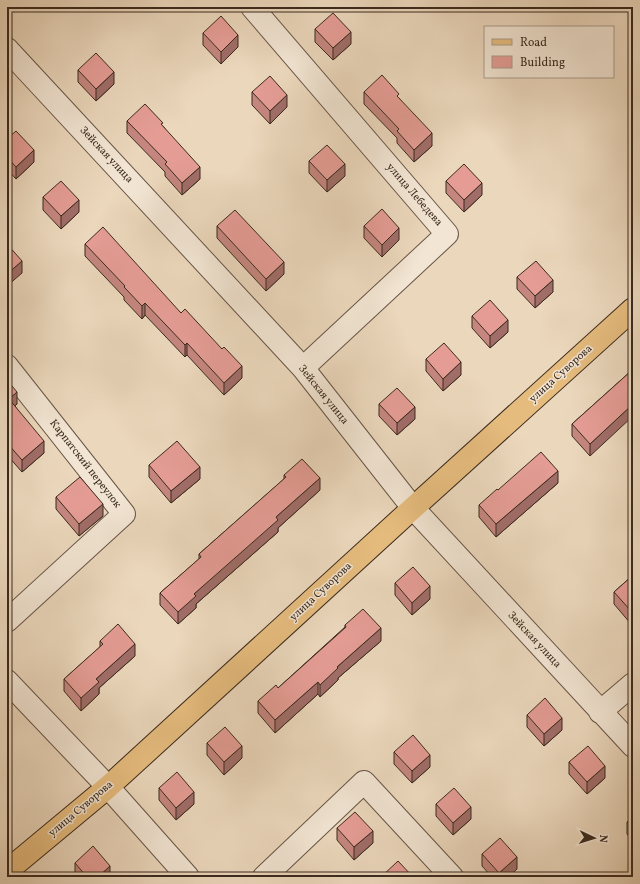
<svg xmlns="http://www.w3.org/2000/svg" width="640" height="884" font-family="Vollkorn,serif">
<rect width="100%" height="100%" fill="#ebd7bc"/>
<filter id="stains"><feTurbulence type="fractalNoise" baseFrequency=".005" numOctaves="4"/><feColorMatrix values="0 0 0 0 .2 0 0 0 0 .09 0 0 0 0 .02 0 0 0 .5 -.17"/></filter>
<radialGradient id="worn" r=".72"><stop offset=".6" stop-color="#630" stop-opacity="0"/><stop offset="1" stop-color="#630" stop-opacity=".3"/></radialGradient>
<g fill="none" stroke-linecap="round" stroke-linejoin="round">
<defs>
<path id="minor" d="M 252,7 L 447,234 L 303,368
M 7,49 L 303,368 L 413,508 L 633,746
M 7,366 L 124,514 L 7,621
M 7,681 L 108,787 L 188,877
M 600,712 L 633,684
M 264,877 L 364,782 L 452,877"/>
<path id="primary" d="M 7,871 L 108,787 L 413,508 L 633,309"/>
</defs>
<!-- minor casing -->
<use href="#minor" stroke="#675546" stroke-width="24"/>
<!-- primary casing -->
<use href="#primary" stroke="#3b2a1e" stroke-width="24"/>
<!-- minor -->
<use href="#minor" stroke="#f2e5d3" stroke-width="22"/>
<!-- primary -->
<use href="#primary" stroke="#e6bc7e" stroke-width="22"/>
</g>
<!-- wall -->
<path fill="#c4867f" stroke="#3b2a1e" d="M 315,29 L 351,44 L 333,60 L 315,42 Z
M 203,33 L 238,47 L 221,64 L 203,45 Z
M 78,70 L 114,84 L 96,101 L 78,82 Z
M 252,92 L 287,107 L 270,124 L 252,105 Z
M 364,92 L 399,98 L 432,146 L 414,162 L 397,143 L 397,138 L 364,104 Z
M 127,121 L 163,126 L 200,179 L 182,195 L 165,176 L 165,172 L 127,133 Z
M 7,139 L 34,162 L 16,179 L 7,169 Z
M 309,161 L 345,176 L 327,192 L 309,173 Z
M 446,181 L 482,195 L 464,212 L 446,193 Z
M 43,197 L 79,212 L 61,229 L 43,210 Z
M 217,226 L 284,274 L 266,291 L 217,238 Z
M 364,226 L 399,240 L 382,257 L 364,238 Z
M 85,244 L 181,313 L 242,378 L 224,395 L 187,355 L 185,357 L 145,315 L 142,319 L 124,300 L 124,297 L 85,256 Z
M 517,277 L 553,292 L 535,308 L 517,289 Z
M 472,316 L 508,332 L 490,348 L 472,328 Z
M 426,359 L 461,375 L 443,391 L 426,371 Z
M 631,371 L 590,456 L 572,436 L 572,424 Z
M 7,380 L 17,404 L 15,406 L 44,453 L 22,472 L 7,455 Z
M 379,404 L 415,419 L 397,435 L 379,416 Z
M 149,465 L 200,479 L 171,503 L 149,477 Z
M 284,475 L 320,490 L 278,528 L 278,532 L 196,604 L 196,608 L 178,624 L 160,605 L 160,593 L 199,559 L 199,554 L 284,479 Z
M 558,483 L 496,537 L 479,517 L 479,505 Z
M 56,497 L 103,516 L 79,536 L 56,509 Z
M 632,576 L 631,624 L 614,604 L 614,592 Z
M 395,583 L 430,599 L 412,615 L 395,595 Z
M 345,625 L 381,641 L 338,678 L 338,680 L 320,697 L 318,694 L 275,733 L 258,713 L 258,701 L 278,688 L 345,627 Z
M 100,641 L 135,656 L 99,688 L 99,694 L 81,711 L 64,691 L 64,679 L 100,647 Z
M 527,715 L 562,730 L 544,746 L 527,727 Z
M 207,743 L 242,758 L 224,775 L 207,755 Z
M 394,752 L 430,767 L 412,783 L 394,764 Z
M 569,762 L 605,778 L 587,794 L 569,774 Z
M 159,788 L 194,804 L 176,820 L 159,800 Z
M 436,804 L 471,819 L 453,835 L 436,816 Z
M 633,817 L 633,841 L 627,834 L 627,822 Z
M 337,828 L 373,843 L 354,860 L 337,840 Z
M 482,854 L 517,869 L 509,877 L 492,877 L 482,866 Z
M 75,863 L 110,877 L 77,877 L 75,875 Z"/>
<!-- shaded-wall -->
<path fill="#a06d68" stroke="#3b2a1e" d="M 351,32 L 351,44 L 333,60 L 333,48 Z
M 238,35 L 238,47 L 221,64 L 221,52 Z
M 114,72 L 114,84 L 96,101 L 96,89 Z
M 287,95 L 287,107 L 270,124 L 270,111 Z
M 432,133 L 432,146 L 414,162 L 414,150 Z
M 34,150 L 34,162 L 16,179 L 16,167 Z
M 345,164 L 345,176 L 327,192 L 327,180 Z
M 200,167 L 200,179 L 182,195 L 182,183 Z
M 482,183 L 482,195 L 464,212 L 464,200 Z
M 79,200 L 79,212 L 61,229 L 61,216 Z
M 399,228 L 399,240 L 382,257 L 382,245 Z
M 22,261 L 22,273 L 7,286 L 7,274 Z
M 284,262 L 284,274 L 266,291 L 266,279 Z
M 553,280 L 553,292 L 535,308 L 535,296 Z
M 145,303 L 145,315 L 142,319 L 142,306 Z
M 508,320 L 508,332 L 490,348 L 490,336 Z
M 187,343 L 187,355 L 185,357 L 185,345 Z
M 461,362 L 461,375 L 443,391 L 443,379 Z
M 242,366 L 242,378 L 224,395 L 224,383 Z
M 17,392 L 17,404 L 9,411 L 9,399 Z
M 633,404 L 633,416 L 590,456 L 590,444 Z
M 415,407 L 415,419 L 397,435 L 397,423 Z
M 44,441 L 44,453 L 22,472 L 22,460 Z
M 200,467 L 200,479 L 171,503 L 171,491 Z
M 558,471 L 558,483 L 496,537 L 496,524 Z
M 320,478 L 320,490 L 278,528 L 278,532 L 196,604 L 196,608 L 178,624 L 178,612 L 194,594 L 276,517 Z
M 103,504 L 103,516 L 79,536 L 79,524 Z
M 430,586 L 430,599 L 412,615 L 412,603 Z
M 633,610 L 633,622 L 631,624 L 631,611 Z
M 381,628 L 381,641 L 338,678 L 338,680 L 320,697 L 320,685 L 337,667 Z
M 135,644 L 135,656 L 99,688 L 99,694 L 81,711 L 81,698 L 96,679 Z
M 318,682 L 318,694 L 275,733 L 275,720 Z
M 562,718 L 562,730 L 544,746 L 544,734 Z
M 242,746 L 242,758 L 224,775 L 224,762 Z
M 430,755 L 430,767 L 412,783 L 412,771 Z
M 8,761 L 8,773 L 7,774 L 7,762 Z
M 605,766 L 605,778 L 587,794 L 587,782 Z
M 194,792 L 194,804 L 176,820 L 176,808 Z
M 471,807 L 471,819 L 453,835 L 453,823 Z
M 373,831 L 373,843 L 354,860 L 354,847 Z
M 517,857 L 517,869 L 509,877 L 499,877 L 499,873 Z
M 110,866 L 110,877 L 98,877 Z"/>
<!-- building -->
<path fill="#e49c94" stroke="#3b2a1e" d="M 333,13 L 351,32 L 333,48 L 315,29 Z
M 221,16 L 238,35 L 221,52 L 203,33 Z
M 96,53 L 114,72 L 96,89 L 78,70 Z
M 382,75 L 399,94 L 397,96 L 432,133 L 414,150 L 397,131 L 399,129 L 364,92 Z
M 270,76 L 287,95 L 270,111 L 252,92 Z
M 145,104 L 163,123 L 161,124 L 200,167 L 182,183 L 165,164 L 167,162 L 127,121 Z
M 16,131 L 34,150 L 16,167 L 7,157 L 7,139 Z
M 327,145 L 345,164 L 327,180 L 309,161 Z
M 464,164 L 482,183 L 464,200 L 446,181 Z
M 61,181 L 79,200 L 61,216 L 43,197 Z
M 382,209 L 399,228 L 382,245 L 364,226 Z
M 235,210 L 284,262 L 266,279 L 217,226 Z
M 103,227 L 181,313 L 185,309 L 222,349 L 224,347 L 242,366 L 224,383 L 187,343 L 185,345 L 145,303 L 142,306 L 124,287 L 125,286 L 85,244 Z
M 7,244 L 22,261 L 7,274 Z
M 536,261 L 553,280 L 535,296 L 517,277 Z
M 490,300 L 508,320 L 490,336 L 472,316 Z
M 444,343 L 461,362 L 443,379 L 426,359 Z
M 631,371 L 633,373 L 633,404 L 590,444 L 572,424 Z
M 7,380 L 17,392 L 9,399 L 44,441 L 22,460 L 7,443 Z
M 397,388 L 415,407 L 397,423 L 379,404 Z
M 177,441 L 200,467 L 171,491 L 149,465 Z
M 541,452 L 558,471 L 496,524 L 479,505 L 497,489 L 498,490 Z
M 302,459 L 320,478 L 276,517 L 278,520 L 194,594 L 196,596 L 178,612 L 160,593 L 201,557 L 199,554 L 286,477 L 284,475 Z
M 80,477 L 103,504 L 79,524 L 56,497 Z
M 413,567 L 430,586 L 412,603 L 395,583 Z
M 632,576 L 633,577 L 633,610 L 631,611 L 614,592 Z
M 363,609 L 381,628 L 337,667 L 338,668 L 320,685 L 318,682 L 275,720 L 258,701 L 276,685 L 278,688 L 346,627 L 345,625 Z
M 118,624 L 135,644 L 96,679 L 99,682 L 81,698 L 64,679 L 103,644 L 100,641 Z
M 545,698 L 562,718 L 544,734 L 527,715 Z
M 225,727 L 242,746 L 224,762 L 207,743 Z
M 413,735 L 430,755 L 412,771 L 394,752 Z
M 588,746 L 605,766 L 587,782 L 569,762 Z
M 177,772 L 194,792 L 176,808 L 159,788 Z
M 454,788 L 471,807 L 453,823 L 436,804 Z
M 355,812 L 373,831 L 354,847 L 337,828 Z
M 633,817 L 633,828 L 627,822 Z
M 500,838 L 517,857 L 499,873 L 482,854 Z
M 93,846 L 110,866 L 98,877 L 87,877 L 75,863 Z
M 398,861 L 413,877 L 381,877 Z"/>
<g text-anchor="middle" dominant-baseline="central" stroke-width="3" stroke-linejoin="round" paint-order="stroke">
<!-- street labels -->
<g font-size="11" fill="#3b2a1e" stroke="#f2e5d3">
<text transform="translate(106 155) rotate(47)">Зейская улица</text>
<text transform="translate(414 195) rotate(49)">улица Лебедева</text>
<text transform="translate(561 374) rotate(-42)">улица Суворова</text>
<text transform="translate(323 395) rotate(51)">Зейская улица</text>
<text transform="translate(85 464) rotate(52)">Карпатский переулок</text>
<text transform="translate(321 592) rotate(-43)">улица Суворова</text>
<text transform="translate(534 640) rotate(47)">Зейская улица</text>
<text transform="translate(81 809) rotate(-40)">улица Суворова</text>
</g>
</g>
<!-- margin -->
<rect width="640" height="884" fill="none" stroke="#ebd7bc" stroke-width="24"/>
<rect x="8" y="8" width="624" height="868" fill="none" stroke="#3b2a1e" stroke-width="2"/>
<rect x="12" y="12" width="616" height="860" fill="none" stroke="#3b2a1e"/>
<!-- legend -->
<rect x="484" y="26" width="130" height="52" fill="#f2e5d3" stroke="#a99a8b"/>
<rect x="492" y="39" width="20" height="6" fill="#e6bc7e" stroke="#a99a8b"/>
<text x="520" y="46" font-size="12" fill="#3b2a1e">Road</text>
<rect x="492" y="56" width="20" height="12" fill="#e49c94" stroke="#a99a8b"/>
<text x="520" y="66" font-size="12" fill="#3b2a1e">Building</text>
<!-- north arrow -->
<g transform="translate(594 838) rotate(94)" stroke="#f2e5d3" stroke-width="3" paint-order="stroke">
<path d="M0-3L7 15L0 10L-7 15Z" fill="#3b2a1e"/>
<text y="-6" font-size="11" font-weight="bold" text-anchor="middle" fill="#3b2a1e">N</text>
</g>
<rect width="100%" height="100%" filter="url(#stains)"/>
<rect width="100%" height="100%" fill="url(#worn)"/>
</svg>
